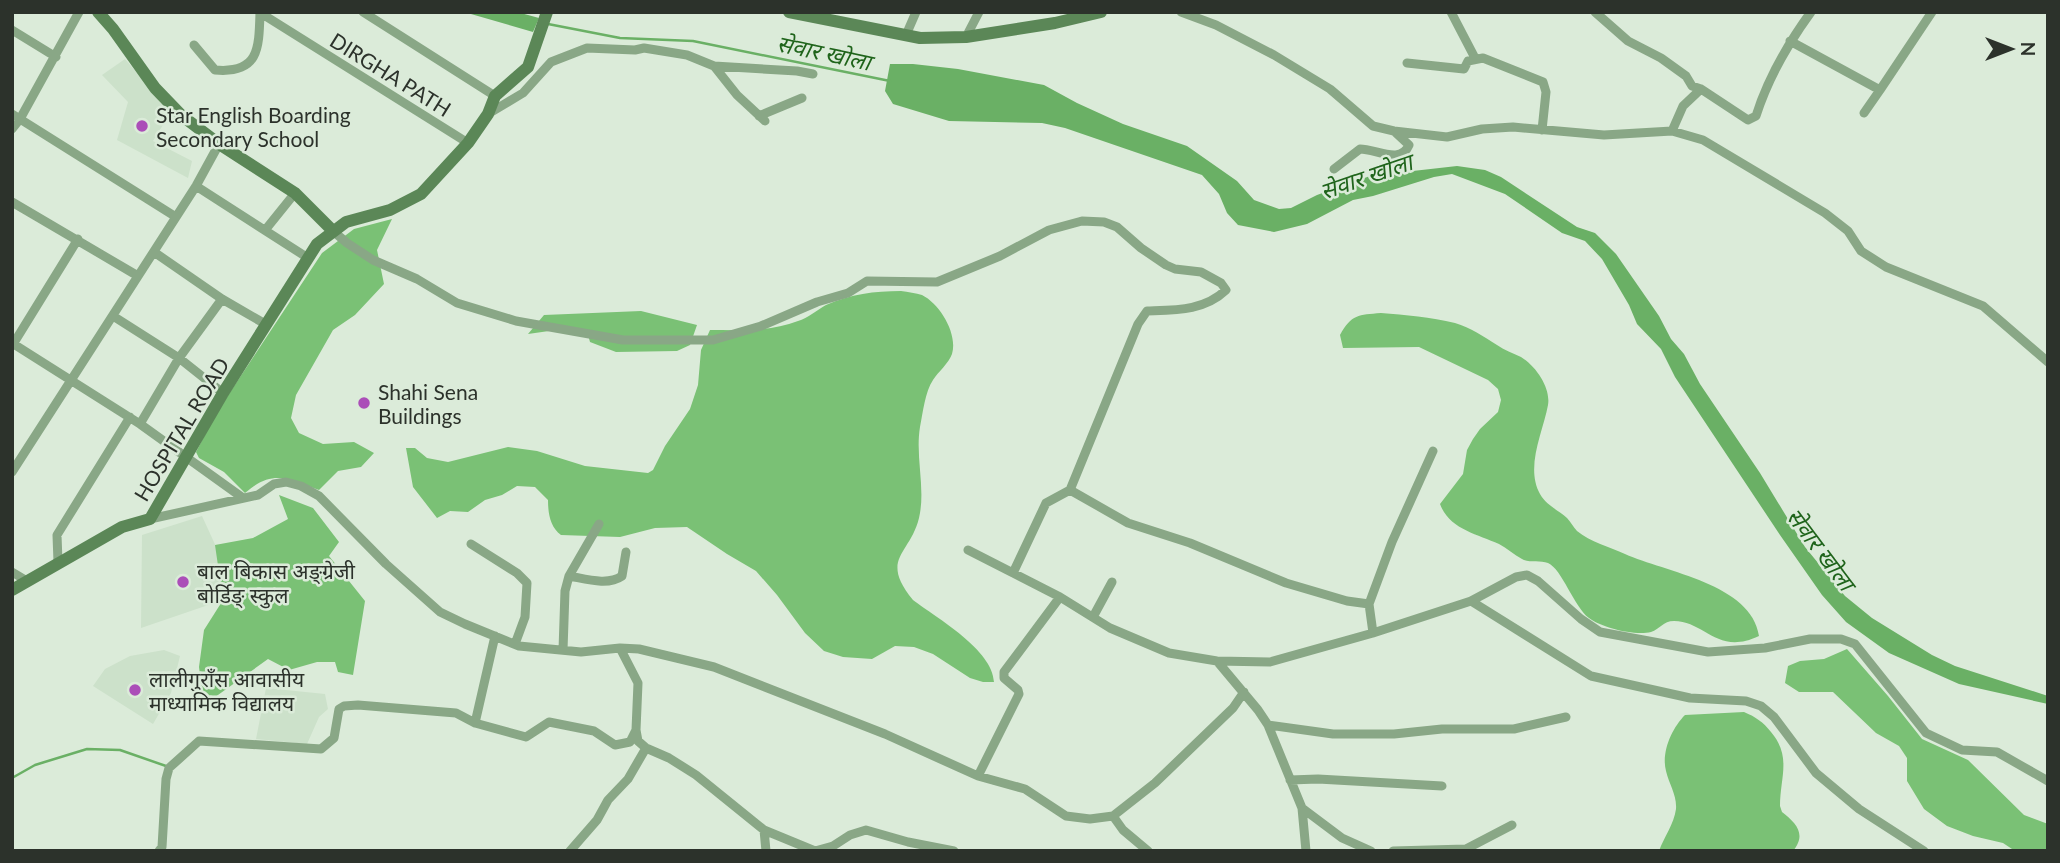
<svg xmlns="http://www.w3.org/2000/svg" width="2060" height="863" font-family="Lato,'Noto Sans Devanagari',sans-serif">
<rect width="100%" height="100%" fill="#dbebd9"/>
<!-- built -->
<path fill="#cce1ca" d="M 125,59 L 171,112 L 153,141 L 192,161 L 188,178 L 117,140 L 128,102 L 102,75 Z
M 202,516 L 224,564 L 223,600 L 141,628 L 142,535 Z
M 164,650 L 180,656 L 171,693 L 153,724 L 93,686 L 105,669 L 130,656 Z
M 266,688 L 325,694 L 328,709 L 319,717 L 307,744 L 256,739 Z"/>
<!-- forest -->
<path fill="#7ac175" d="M 392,219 L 377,250 L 384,284 L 355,315 L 333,330 L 296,395 L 291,418 L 299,433 L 323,444 L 354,442 L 374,453 L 361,467 L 338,471 L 319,490 C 288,478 272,469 245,493 L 224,472 L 199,458 L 196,452 L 217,412 L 322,253 L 354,229 Z
M 901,291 C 908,292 916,293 922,295 C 940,304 958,334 952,354 C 949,363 938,372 933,380 C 925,392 923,412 920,427 C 915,457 926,488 919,518 C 910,555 879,558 913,600 C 937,618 993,650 994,682 L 983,682 L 970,678 L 933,654 L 914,647 L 895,646 L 872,659 L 843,657 L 824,651 L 805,633 L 777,595 L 756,571 L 727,554 L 687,527 L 655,528 L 620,537 L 561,535 C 550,527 548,513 548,500 L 535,487 L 517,486 L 502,495 L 485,500 L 468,512 L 450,511 L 437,518 L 413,487 L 406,448 L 415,448 L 427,458 L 448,462 L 508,447 L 537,451 L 585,466 L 648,473 L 653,470 L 665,446 L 690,409 L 698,385 L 701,350 L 710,330 C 740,330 769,332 798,321 C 808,318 817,310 826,305 C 851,294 874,291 901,291 Z
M 641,311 L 697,325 L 690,345 L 677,351 L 616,352 L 590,342 L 587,331 L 549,331 L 528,334 L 544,315 Z
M 1381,313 C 1405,315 1431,317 1455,323 C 1471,328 1483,336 1497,345 C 1504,350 1513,353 1521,357 C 1536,366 1551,388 1548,405 C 1543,432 1525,467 1540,494 C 1546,505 1558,510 1567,518 C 1571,522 1573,527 1577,531 C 1590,542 1610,547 1625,554 C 1665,572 1752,584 1759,636 C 1717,656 1705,621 1674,621 C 1663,621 1660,629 1651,632 C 1635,636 1602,628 1589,618 C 1574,607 1562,569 1548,563 C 1540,560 1529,563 1522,559 C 1514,555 1507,548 1499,544 C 1477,534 1449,529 1440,504 L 1463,474 L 1467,450 L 1473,439 L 1480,429 L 1498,412 L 1501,400 L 1498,389 L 1488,380 L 1419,347 L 1343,348 L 1340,335 C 1352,314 1358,315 1381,313 Z
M 279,495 L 313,508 L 339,542 L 329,556 L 365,601 L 353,675 L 338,672 L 335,662 L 317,662 L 289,670 L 268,659 L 204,705 L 199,667 L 204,630 L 223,600 L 215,545 L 253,538 L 288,519 Z
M 1847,649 L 1888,696 L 1922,739 L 1968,760 L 2024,815 L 2048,824 L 2048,851 L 2015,851 L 2003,843 L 1973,836 L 1947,826 L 1924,809 L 1907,781 L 1907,758 L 1899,746 L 1876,733 L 1833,692 L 1799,692 L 1785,683 L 1788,666 L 1800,661 L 1824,659 Z
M 1744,712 C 1756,717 1763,722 1771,732 C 1792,757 1780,777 1780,806 L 1782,812 C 1796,823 1807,834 1793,851 L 1659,851 C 1664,837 1674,824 1676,809 C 1677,795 1669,784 1666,771 C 1661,752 1672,728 1685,715 Z"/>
<!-- water -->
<path fill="#6ab065" d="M 464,12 L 517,12 L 539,18 L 533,32 Z
M 890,64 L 913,64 L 958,69 L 1044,85 L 1077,103 L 1123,124 L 1187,146 L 1237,181 L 1254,200 L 1279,209 L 1291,208 L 1317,195 L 1384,171 L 1404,172 L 1457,166 L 1485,170 L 1501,177 L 1577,227 L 1595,233 L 1616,254 L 1659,316 L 1671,339 L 1684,354 L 1700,384 L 1760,473 L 1805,547 L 1845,596 L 1872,618 L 1932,655 L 1955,666 L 2048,696 L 2048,704 L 1959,684 L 1889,653 L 1846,622 L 1822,595 L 1780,535 L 1675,377 L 1661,349 L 1637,324 L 1629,305 L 1602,259 L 1585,241 L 1562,233 L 1505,194 L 1452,174 L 1434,177 L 1373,196 L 1353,200 L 1307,224 L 1274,232 L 1238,225 L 1227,213 L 1219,194 L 1202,175 L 1065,128 L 1042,123 L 949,121 L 893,104 L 885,91 Z"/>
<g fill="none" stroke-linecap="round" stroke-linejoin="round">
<!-- stream -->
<path stroke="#6ab065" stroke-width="2.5" d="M 548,24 L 620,38 L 693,41 L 890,81
M 12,778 L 35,765 L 87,749 L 120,750 L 166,766"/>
<!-- street -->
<path stroke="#89a786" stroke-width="9" d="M 259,12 L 468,143
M 363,12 L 495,96
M 1181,12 L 1216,25 L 1274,55 L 1330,89 L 1373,126 L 1394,131 L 1447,137 L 1482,129 L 1513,127 L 1604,135 L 1672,131 L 1703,140 L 1825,213 L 1848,231 L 1861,251 L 1886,267 L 1983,306 L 2048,362
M 1451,12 L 1475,58
M 1595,12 L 1628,41 L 1661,58 L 1686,76 L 1692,86 L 1701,89
M 12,30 L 56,57
M 906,35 L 916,12
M 966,37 L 979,12
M 1790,41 L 1880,90 L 1932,12
M 194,45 L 215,70 C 259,74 259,49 260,12
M 1407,63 L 1464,69 L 1468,61 L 1483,58 L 1543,82 L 1546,92 L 1542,130
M 714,66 L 797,71 L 813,74
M 1864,113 L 1880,90
M 12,114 L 176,217
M 488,114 L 523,93 L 551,62 L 587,48 L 635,50 L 644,48 L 687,55 L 714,66 L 737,95 L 765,121
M 759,116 L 802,98
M 12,129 L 20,119 L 79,12
M 1672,131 L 1683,106 L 1701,89 L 1748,120 L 1756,116 C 1768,78 1787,45 1811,12
M 1334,169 L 1360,149 C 1376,149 1401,165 1409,145 L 1395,132
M 196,186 L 308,258
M 12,202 L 138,276
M 266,229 L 295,193
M 333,231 L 347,243 L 373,260 L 417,279 L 457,303 L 516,321 L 623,340 L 713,340 L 761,326 L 817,302 L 848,293 L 867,281 L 937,282 L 1000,256 L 1049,230 L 1082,221 L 1104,222 L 1117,227 L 1141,248 L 1166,265 L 1175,269 L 1201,272 L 1221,283 L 1226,290 C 1204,311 1175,310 1147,311 L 1138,324 L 1070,490 L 1046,503 L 1013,573
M 154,252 L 222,299 L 267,325
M 113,316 L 179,358 L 223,393
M 12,343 L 140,424 L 243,498
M 12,346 L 78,239
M 140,424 L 179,358 L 222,299
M 12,472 L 196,186 L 219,144
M 1070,490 L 1128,523 L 1190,543 L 1286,583 L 1347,601 L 1369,604
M 150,519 L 258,495 L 274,484 L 286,482 L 301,486 L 319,496 L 386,564 L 440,612 L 465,624 L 519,646 L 581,652 L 620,648 L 639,649 L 714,667 L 885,734 L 978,776 L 1025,789 L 1066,816 L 1090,819 L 1113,816 L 1155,783 L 1233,708 L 1244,692
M 471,544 L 517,573 L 527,583 L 525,617 L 515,644
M 968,550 L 1060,597 L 1110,628 L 1169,653 L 1217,661 L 1270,662 L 1373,633 L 1471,601 L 1516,577 L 1527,575 L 1538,581 L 1581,619 L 1600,632 L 1708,652 L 1765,648 L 1810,639 L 1841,639 L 1855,644 L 1926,733 L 1962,750 L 1997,752 L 2048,781
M 58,562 L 57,535 L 130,417
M 12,572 L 27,581
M 569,576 C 586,579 608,586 622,576 L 626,552
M 1471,601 L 1591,676 L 1690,698 L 1746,701 L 1761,706 L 1774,717 L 1816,773 L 1859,809 L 1924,851
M 1093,617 L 1112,582
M 1373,633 L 1369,604 L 1392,542 L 1433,451
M 620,648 L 638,683 L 636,730 L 638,741 L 646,748 L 669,758 L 696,775 L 764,830 L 815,851 L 833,846 L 850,835 L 866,830 L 908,842 L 954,851
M 563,650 L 565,591 L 569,576 L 599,524
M 1217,661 L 1258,710 L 1268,725 L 1302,808 L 1306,851
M 475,723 L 495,636
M 1268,725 L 1333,734 L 1394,734 L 1442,729 L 1514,729 L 1566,717
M 978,776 L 1019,694 L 1018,690 L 1004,678 L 1004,672 L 1060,597
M 1290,780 L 1318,779 L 1442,786
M 1302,808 L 1342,838 L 1371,851
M 1113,816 L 1123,830 L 1148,851
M 764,830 L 766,851
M 159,851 L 162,847 L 166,779 L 169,768 L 199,741 L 321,749 L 334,738 L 339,709 L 344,706 L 358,705 L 456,713 L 475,723 L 526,737 L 549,722 L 594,731 L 615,745 L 630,742 L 636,730
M 570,851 L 597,820 L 608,800 L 628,779 L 646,748
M 1393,851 L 1466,849 L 1512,825"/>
<!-- secondary -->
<path stroke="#5b8757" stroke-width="12" d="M 98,12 L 113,29 L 155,88 L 181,115 L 219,144 L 295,193 L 333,231
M 789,12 L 920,38 L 966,37 L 1055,23 L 1101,12
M 12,590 L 122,527 L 150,519 L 223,393 L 317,244 L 346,222 L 390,210 L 421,194 L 468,143 L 488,114 L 495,96 L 528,67 L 547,12"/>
</g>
<!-- markers -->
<g fill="#ab4eb8" stroke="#dbebd9" stroke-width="2.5">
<circle cx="142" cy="126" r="7"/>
<circle cx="364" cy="403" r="7"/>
<circle cx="183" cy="582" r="7"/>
<circle cx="135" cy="690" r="7"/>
</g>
<g text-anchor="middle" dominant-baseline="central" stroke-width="5" stroke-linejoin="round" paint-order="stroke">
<!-- street labels -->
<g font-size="21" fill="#2c322b" stroke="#dbebd9">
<text transform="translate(391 74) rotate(32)">DIRGHA PATH</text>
<text transform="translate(181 429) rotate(-59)">HOSPITAL ROAD</text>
</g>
<!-- poi labels -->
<g font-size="21" fill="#2c322b" stroke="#dbebd9" text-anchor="start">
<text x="156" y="114">Star English Boarding<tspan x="156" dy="24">Secondary School</tspan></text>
<text x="378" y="391">Shahi Sena<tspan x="378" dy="24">Buildings</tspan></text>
<text x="197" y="570">बाल बिकास अङ्ग्रेजी<tspan x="197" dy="24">बोर्डिङ् स्कुल</tspan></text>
<text x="149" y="678">लालीगुराँस आवासीय<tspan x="149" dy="24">माध्यामिक विद्यालय</tspan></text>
</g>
<!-- water labels -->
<g font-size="23" font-style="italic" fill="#1f641b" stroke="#dbebd9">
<text transform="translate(824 52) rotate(12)">सेवार खोला</text>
<text transform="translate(1366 176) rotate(-19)">सेवार खोला</text>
<text transform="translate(1821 549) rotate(53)">सेवार खोला</text>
</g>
</g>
<!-- border -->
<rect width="2060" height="863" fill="none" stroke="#2c322b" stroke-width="28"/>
<!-- north arrow -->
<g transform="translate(2011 49) rotate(90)" stroke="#dbebd9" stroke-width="5" paint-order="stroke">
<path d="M0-5L12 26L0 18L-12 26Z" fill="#2c322b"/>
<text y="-10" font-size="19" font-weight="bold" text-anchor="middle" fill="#2c322b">N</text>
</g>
</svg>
